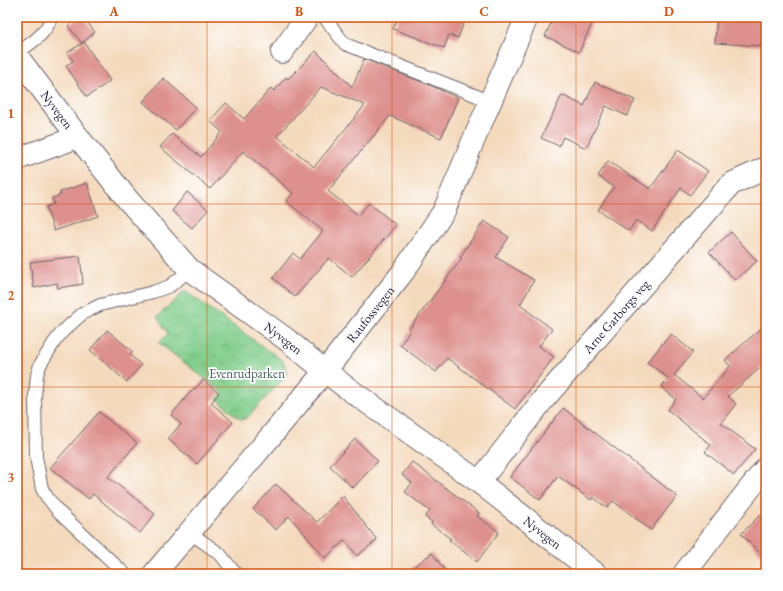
<svg xmlns="http://www.w3.org/2000/svg" width="783" height="591" font-family="'EB Garamond',serif">
<defs>
<pattern id="park-crowns" width="20" height="18" patternUnits="userSpaceOnUse"><rect width="20" height="18" fill="#81cd8b"/><path d="M2 6a3 3 0 1 1 6 0M12 15a3 3 0 1 1 6 0" fill="none" stroke="#6fb079"/></pattern>
</defs>
<rect width="100%" height="100%" fill="#fff"/>
<filter id="ink" filterUnits="userSpaceOnUse"><feTurbulence type="fractalNoise" baseFrequency=".025" numOctaves="2"/><feDisplacementMap in="SourceGraphic" scale="8" xChannelSelector="R" yChannelSelector="G"/><feConvolveMatrix kernelMatrix="1 2 1 2 8 2 1 2 1" color-interpolation-filters="sRGB"/></filter>
<filter id="wash" filterUnits="userSpaceOnUse"><feTurbulence type="fractalNoise" baseFrequency=".012" numOctaves="4" result="noise"/><feDisplacementMap in="SourceGraphic" scale="16" xChannelSelector="R" yChannelSelector="G"/><feGaussianBlur stdDeviation="0.9" result="paint"/><feColorMatrix in="noise" values="0 0 0 0 0 0 0 0 0 0 0 0 0 0 0 0 0 1.4 0 .05"/><feComposite in="paint" operator="in"/></filter>
<g filter="url(#wash)">
<rect width="100%" height="100%" fill="#f4dabd"/>
<!-- park -->
<path fill="url(#park-crowns)" stroke="#527863" d="M 185,291 L 283,361 L 288,374 L 246,419 L 240,419 L 217,399 L 223,393 L 159,343 L 168,334 L 157,317 Z"/>
<g id="blocks">
<!-- building -->
<path fill="#dd908d" fill-rule="evenodd" d="M 80,17 L 83,17 L 95,32 L 82,43 L 68,26 Z
M 398,17 L 466,17 L 458,38 L 449,35 L 444,48 L 393,29 Z
M 554,17 L 595,17 L 579,52 L 545,36 Z
M 717,17 L 763,17 L 761,46 L 715,43 Z
M 84,42 L 110,81 L 87,97 L 66,66 L 73,61 L 67,53 Z
M 316,51 L 352,87 L 364,59 L 432,86 L 458,98 L 441,138 L 390,116 L 328,191 L 358,215 L 369,203 L 396,225 L 352,277 L 329,258 L 295,297 L 273,278 L 293,253 L 300,259 L 323,231 L 286,201 L 293,193 L 243,151 L 210,189 L 160,147 L 172,134 L 201,157 L 222,132 L 210,121 L 226,103 L 244,119 L 271,88 L 274,91 L 286,77 L 288,79 ZM 321,87 L 365,105 L 314,167 L 277,136 Z
M 163,78 L 196,107 L 176,130 L 143,102 Z
M 595,82 L 635,100 L 627,116 L 606,106 L 586,148 L 563,137 L 559,146 L 541,138 L 562,95 L 584,106 Z
M 678,150 L 708,171 L 690,195 L 681,188 L 652,231 L 636,220 L 629,231 L 598,210 L 614,187 L 598,176 L 608,161 L 650,189 Z
M 87,183 L 98,216 L 54,231 L 46,207 L 54,204 L 52,198 L 61,195 L 60,192 Z
M 187,192 L 208,210 L 192,228 L 172,211 Z
M 484,221 L 509,237 L 496,257 L 534,280 L 520,305 L 552,329 L 539,346 L 554,357 L 515,409 L 447,358 L 436,372 L 400,345 L 410,331 L 409,329 L 462,258 L 460,257 Z
M 731,232 L 757,261 L 735,280 L 709,252 Z
M 80,256 L 83,284 L 58,288 L 57,283 L 34,288 L 30,262 Z
M 766,324 L 766,363 L 728,396 L 736,404 L 721,423 L 755,449 L 734,475 L 705,452 L 711,445 L 668,410 L 676,399 L 661,387 L 668,378 L 647,362 L 671,334 L 693,352 L 674,375 L 703,398 L 730,366 L 725,360 Z
M 107,330 L 133,352 L 130,355 L 141,365 L 127,382 L 90,350 Z
M 203,380 L 219,393 L 211,403 L 233,422 L 197,464 L 168,439 L 181,424 L 171,415 L 194,388 L 195,389 Z
M 563,408 L 677,496 L 651,530 L 613,501 L 607,508 L 593,497 L 591,500 L 558,476 L 540,500 L 510,477 Z
M 99,412 L 137,443 L 108,477 L 155,514 L 140,533 L 93,494 L 89,499 L 50,468 Z
M 355,439 L 378,461 L 353,488 L 330,466 Z
M 412,462 L 479,513 L 477,516 L 499,532 L 477,562 L 449,540 L 451,539 L 431,524 L 432,522 L 425,517 L 430,511 L 405,492 L 412,483 L 402,475 Z
M 276,484 L 317,522 L 343,496 L 377,540 L 357,556 L 345,540 L 325,558 L 289,516 L 276,530 L 253,509 Z
M 766,509 L 766,559 L 741,534 Z
M 432,553 L 448,574 L 404,574 Z"/>
</g>
</g>
<g filter="url(#ink)">
<use href="#blocks" fill-opacity="0" stroke="#6c6268" stroke-width="1"/>
<g fill="none" stroke-linecap="round" stroke-linejoin="round">
<defs>
<path id="service" d="M 324,17 L 345,44 L 477,96 L 490,102
M 17,53 C 30,44 47,34 51,17
M 189,532 L 220,554 L 236,574
M 125,574 L 58,511 L 47,497 L 42,489 L 36,457 L 35,396 L 37,375 L 40,365 L 55,341 L 63,331 L 82,314 L 100,305 L 153,292 L 170,286 L 190,270"/>
<g id="minor">
<path d="M 282,52 L 307,17"/>
<path id="s1" d="M 17,56 L 78,137 L 128,200 L 190,270 L 286,339 L 325,371 L 343,385 L 479,482 L 596,574"/>
<path d="M 17,159 L 78,137"/>
<path id="s2" d="M 479,482 L 542,401 L 731,184 L 766,168"/>
<path d="M 684,574 L 739,502 L 766,468"/>
</g>
<g id="secondary">
<path id="s3" d="M 154,574 L 271,436 L 325,371 L 403,272 L 444,211 L 474,139 L 527,17"/>
</g>
</defs>
<!-- service casing -->
<use href="#service" stroke="#6c6268" stroke-width="14"/>
<!-- minor casing -->
<use href="#minor" stroke="#6c6268" stroke-width="24"/>
<!-- secondary casing -->
<use href="#secondary" stroke="#6c6268" stroke-width="24"/>
<!-- service -->
<use href="#service" stroke="#fff" stroke-width="12"/>
<!-- minor -->
<use href="#minor" stroke="#fff" stroke-width="22"/>
<!-- secondary -->
<use href="#secondary" stroke="#fff" stroke-width="22"/>
</g>
</g>
<!-- grid -->
<path fill="none" stroke="#d45411" stroke-width="1" stroke-opacity="0.55" d="M 207,17 L 207,574M 392,17 L 392,574M 576,17 L 576,574M 17,204 L 766,204M 17,387 L 766,387"/>
<g text-anchor="middle" dominant-baseline="central" stroke-width="3.5" stroke-linejoin="round" paint-order="stroke">
<!-- street labels -->
<g font-size="13" fill="#22223b" stroke="#fff">
<text stroke="none"><textPath href="#s1" startOffset="67">Nyvegen</textPath></text>
<text stroke="none"><textPath href="#s3" startOffset="338">Raufossvegen</textPath></text>
<text stroke="none"><textPath href="#s2" startOffset="215">Arne Garborgs veg</textPath></text>
<text stroke="none"><textPath href="#s1" startOffset="391">Nyvegen</textPath></text>
<text stroke="none"><textPath href="#s1" startOffset="715">Nyvegen</textPath></text>
</g>
<!-- park labels -->
<g font-size="13" fill="#435e57" stroke="#fff">
<text x="247" y="373">Evenrudparken</text>
</g>
</g>
<!-- margin -->
<rect width="783" height="591" fill="none" stroke="#fff" stroke-width="44"/>
<rect x="22" y="22" width="739" height="547" fill="none" stroke="#d45411" stroke-width="1.5"/>
<g font-size="13" text-anchor="middle" font-weight="bold" fill="#d45411">
<text x="114" y="16">A</text>
<text x="299" y="16">B</text>
<text x="484" y="16">C</text>
<text x="669" y="16">D</text>
<text x="11" y="118">1</text>
<text x="11" y="300">2</text>
<text x="11" y="482">3</text>
</g>
</svg>
